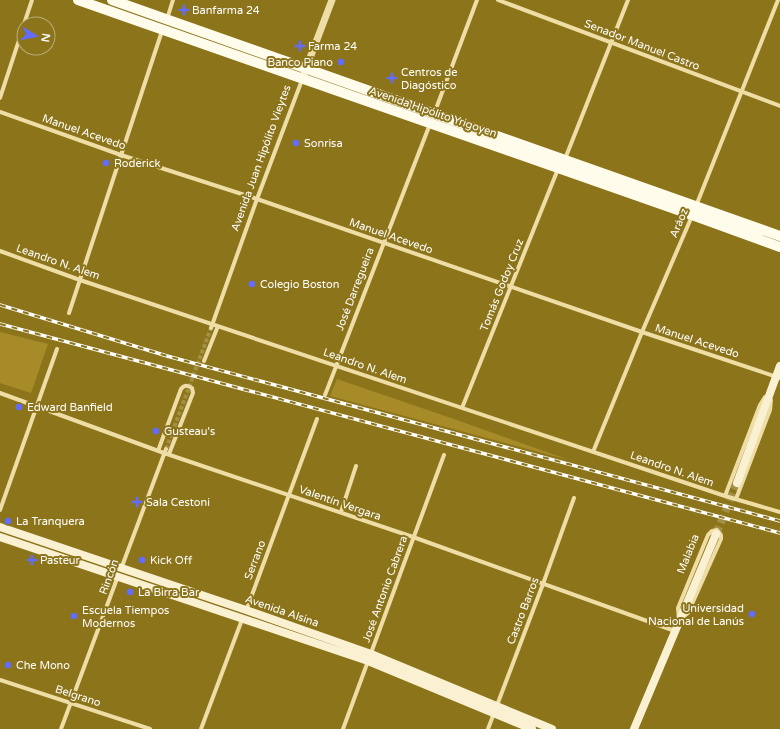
<svg xmlns="http://www.w3.org/2000/svg" width="780" height="729" font-family="'Varela Round',sans-serif">
<rect width="100%" height="100%" fill="#8c741a"/>
<!-- green -->
<path fill="#a88b29" d="M 0,332 L 48,344 L 31,393 L 0,383 Z
M 337,379 L 451,418 L 569,460 L 330,396 Z"/>
<g fill="none" stroke-linecap="round" stroke-linejoin="round">
<!-- minor-tunnel -->
<path stroke="#a39048" stroke-width="4" stroke-dasharray="4 2" stroke-linecap="butt" d="M 166,449 L 211,328"/>
<!-- secondary-tunnel -->
<path stroke="#a39048" stroke-width="8" stroke-dasharray="8 4" stroke-linecap="butt" d="M 716,534 L 737,483"/>
<!-- minor -->
<path stroke="#eedda5" stroke-width="4" d="M 498,0 L 780,106
M 167,19 L 173,0
M 24,24 L 32,0
M 0,98 L 24,25
M 0,112 L 121,155 L 257,199 L 642,332 L 780,378
M 434,114 L 477,0
M 565,159 L 628,0
M 696,206 L 778,0
M 0,251 L 80,280 L 725,496 L 780,512
M 69,313 L 162,31
M 211,328 L 257,199 L 302,80
M 204,361 L 218,326
M 0,393 L 164,453 L 413,537 L 675,631
M 325,395 L 430,124
M 462,408 L 558,169
M 158,451 L 181,389 C 184,385 188,385 192,388 L 193,393 L 169,454
M 593,452 L 642,332 L 692,216
M 725,496 L 760,405 L 765,397
M 736,499 L 770,410 L 771,400
M 0,510 L 57,349
M 341,512 L 356,466
M 717,530 L 721,535 L 721,539 L 688,613 L 679,620 L 678,608 L 708,535 L 712,531 Z
M 121,569 L 166,449
M 246,611 L 317,419
M 0,680 L 150,729
M 61,729 L 118,576
M 201,729 L 243,617
M 343,729 L 444,455
M 488,729 L 543,584 L 574,498"/>
<!-- tertiary -->
<path stroke="#eedda5" stroke-width="7" d="M 302,79 L 332,0"/>
<!-- secondary -->
<path stroke="#faf1d2" stroke-width="8" d="M 737,483 L 780,366
M 0,527 L 246,610 L 371,654 L 552,729
M 0,537 L 368,661 L 532,729
M 634,729 L 716,534"/>
<!-- primary -->
<path stroke="#fffcec" stroke-width="10" d="M 78,0 L 692,215 L 780,247
M 112,0 L 780,236"/>
<defs>
<path id="rail" d="M 0,305 L 167,356 L 780,521
M 0,324 L 780,533"/>
</defs>
<!-- rail casing -->
<use href="#rail" stroke="#fff" stroke-width="3.5"/>
<!-- rail -->
<use href="#rail" stroke="#8c741a" stroke-width="2" stroke-dasharray="6" stroke-linecap="butt"/>
</g>
<!-- markers -->
<g fill="#626cff" stroke="#8c741a" stroke-width="1.5">
<path d="M182 4h4v4h4v4h-4v4h-4v-4h-4v-4h4z"/>
<path d="M298 40h4v4h4v4h-4v4h-4v-4h-4v-4h4z"/>
<circle cx="341" cy="62" r="4"/>
<path d="M390 72h4v4h4v4h-4v4h-4v-4h-4v-4h4z"/>
<circle cx="296" cy="143" r="4"/>
<circle cx="106" cy="163" r="4"/>
<circle cx="252" cy="284" r="4"/>
<circle cx="19" cy="407" r="4"/>
<circle cx="156" cy="431" r="4"/>
<path d="M135 496h4v4h4v4h-4v4h-4v-4h-4v-4h4z"/>
<circle cx="8" cy="521" r="4"/>
<path d="M30 554h4v4h4v4h-4v4h-4v-4h-4v-4h4z"/>
<circle cx="142" cy="560" r="4"/>
<circle cx="130" cy="592" r="4"/>
<circle cx="752" cy="614" r="4"/>
<circle cx="74" cy="616" r="4"/>
<circle cx="8" cy="665" r="4"/>
</g>
<g text-anchor="middle" dominant-baseline="central" stroke-width="4" stroke-linejoin="round" paint-order="stroke">
<!-- poi labels -->
<g font-size="11" fill="#fff" stroke="#8c741a" text-anchor="start">
<text x="192" y="10">Banfarma 24</text>
<text x="308" y="46">Farma 24</text>
<text x="333" y="62" text-anchor="end">Banco Piano</text>
<text x="401" y="72">Centros de<tspan x="401" dy="13">Diagóstico</tspan></text>
<text x="304" y="143">Sonrisa</text>
<text x="114" y="163">Roderick</text>
<text x="260" y="284">Colegio Boston</text>
<text x="27" y="407">Edward Banfield</text>
<text x="164" y="431">Gusteau's</text>
<text x="146" y="502">Sala Cestoni</text>
<text x="16" y="521">La Tranquera</text>
<text x="40" y="560">Pasteur</text>
<text x="150" y="560">Kick Off</text>
<text x="138" y="592">La Birra Bar</text>
<text x="744" y="608" text-anchor="end">Universidad<tspan x="744" dy="13">Nacional de Lanús</tspan></text>
<text x="82" y="610">Escuela Tiempos<tspan x="82" dy="13">Modernos</tspan></text>
<text x="16" y="665">Che Mono</text>
</g>
<!-- street labels -->
<g font-size="11" fill="#fff" stroke="#8c741a">
<text transform="translate(642 45) rotate(21)">Senador Manuel Castro</text>
<text transform="translate(433 112) rotate(19)">Avenida Hipólito Yrigoyen</text>
<text transform="translate(84 132) rotate(19)">Manuel Acevedo</text>
<text transform="translate(261 158) rotate(-70)">Avenida Juan Hipólito Vieytes</text>
<text transform="translate(679 223) rotate(-67)">Aráoz</text>
<text transform="translate(391 236) rotate(19)">Manuel Acevedo</text>
<text transform="translate(58 262) rotate(19)">Leandro N. Alem</text>
<text transform="translate(502 285) rotate(-68)">Tomás Godoy Cruz</text>
<text transform="translate(355 289) rotate(-69)">José Darregueira</text>
<text transform="translate(697 341) rotate(18)">Manuel Acevedo</text>
<text transform="translate(365 366) rotate(19)">Leandro N. Alem</text>
<text transform="translate(672 469) rotate(19)">Leandro N. Alem</text>
<text transform="translate(340 503) rotate(19)">Valentín Vergara</text>
<text transform="translate(688 554) rotate(-68)">Malabia</text>
<text transform="translate(255 560) rotate(-69)">Serrano</text>
<text transform="translate(109 577) rotate(-70)">Rincón</text>
<text transform="translate(385 589) rotate(-70)">José Antonio Cabrera</text>
<text transform="translate(282 611) rotate(19)">Avenida Alsina</text>
<text transform="translate(523 611) rotate(-69)">Castro Barros</text>
<text transform="translate(78 696) rotate(18)">Belgrano</text>
</g>
</g>
<!-- north arrow -->
<g transform="translate(36 36) rotate(100)"><circle r="19" fill="#8c741a" stroke="#baac76"/>
<path d="M0-3L7 15L0 10L-7 15Z" fill="#626cff"/>
<text y="-6" font-size="11" font-weight="bold" text-anchor="middle" fill="#ffffff">N</text>
</g>
</svg>
